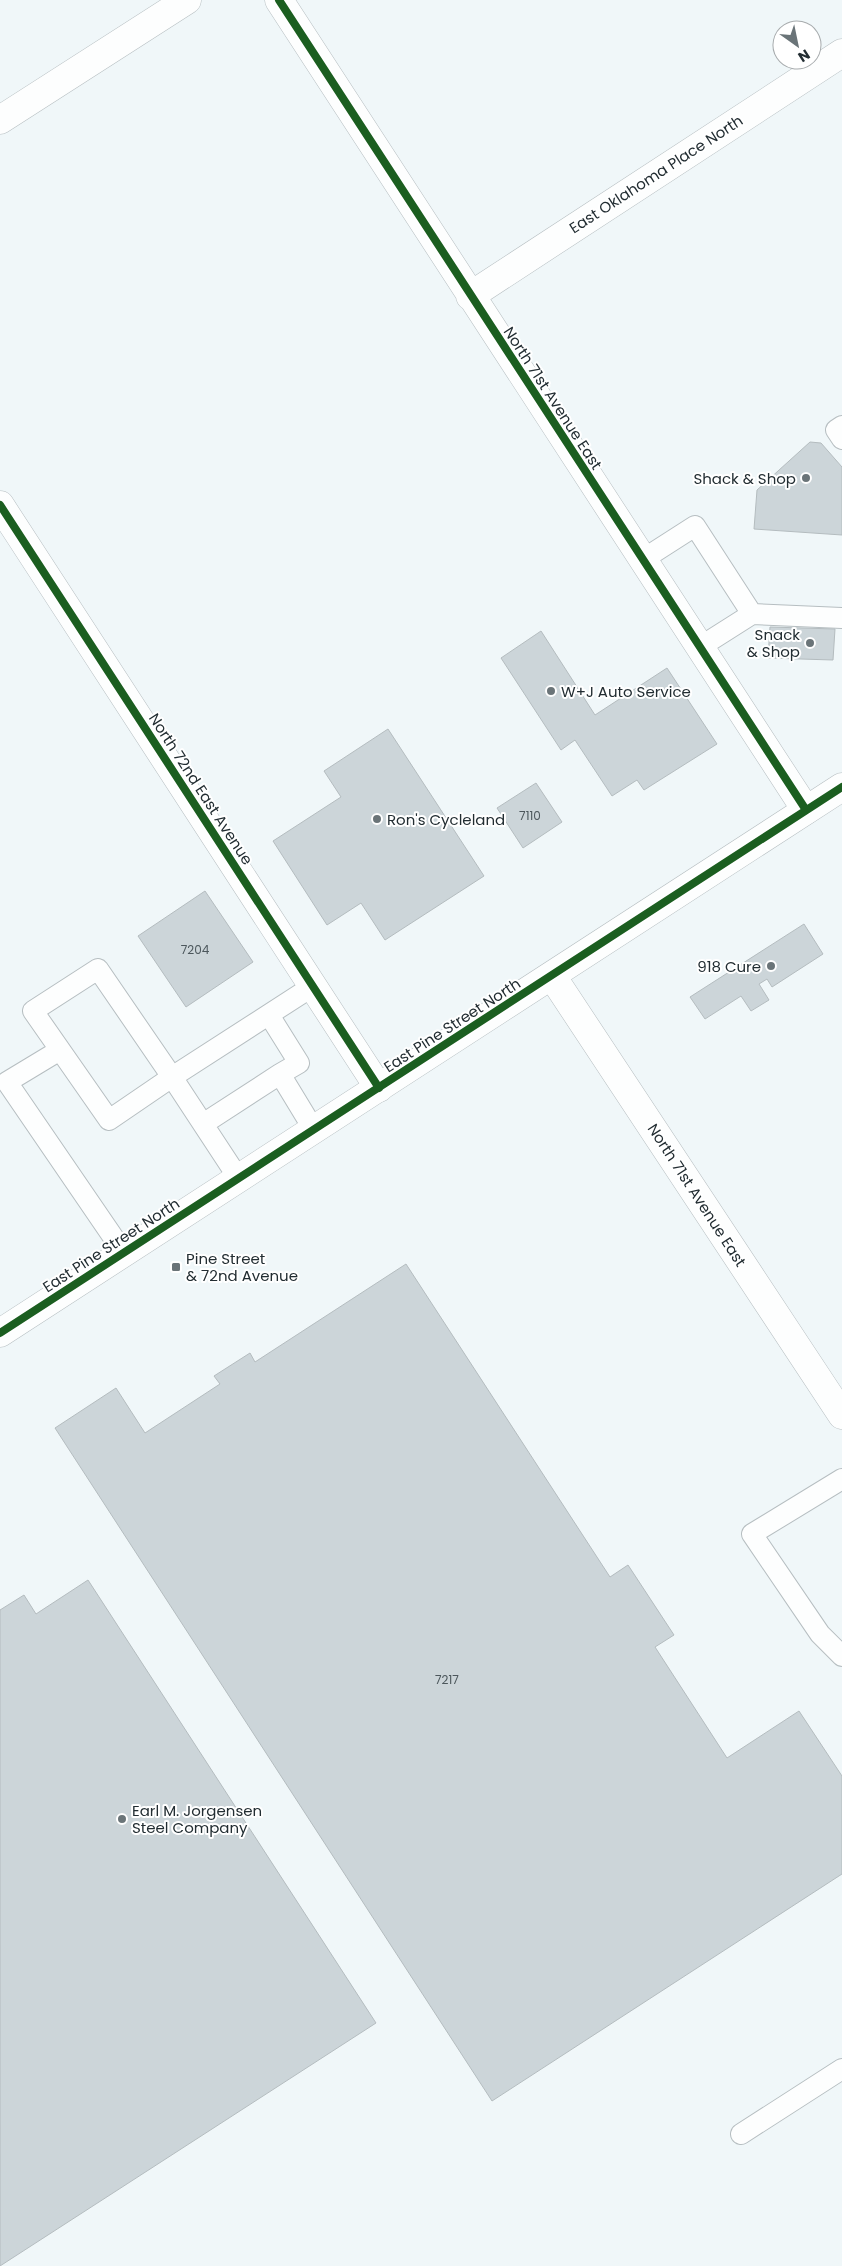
<svg xmlns="http://www.w3.org/2000/svg" width="842" height="2266" font-family="Poppins,sans-serif">
<rect width="100%" height="100%" fill="#f0f7f9"/>
<!-- building -->
<path fill="#ccd5d9" stroke="#b4bcbf" d="M 810,442 L 821,443 L 842,467 L 842,535 L 754,529 L 757,490 Z
M 770,627 L 835,629 L 833,660 L 768,658 Z
M 541,631 L 595,715 L 667,668 L 717,744 L 644,790 L 637,780 L 612,796 L 575,740 L 561,750 L 501,658 Z
M 388,729 L 484,876 L 385,940 L 361,903 L 327,925 L 273,841 L 341,797 L 324,771 Z
M 536,783 L 562,822 L 523,848 L 497,808 Z
M 205,891 L 253,962 L 186,1007 L 138,936 Z
M 804,924 L 823,954 L 772,987 L 767,979 L 759,984 L 769,1000 L 751,1011 L 741,996 L 705,1019 L 690,997 Z
M 406,1264 L 610,1577 L 628,1565 L 674,1635 L 655,1647 L 727,1758 L 799,1711 L 842,1776 L 842,1874 L 492,2101 L 55,1428 L 116,1388 L 145,1433 L 220,1384 L 214,1376 L 250,1353 L 255,1362 Z
M 88,1580 L 376,2023 L 0,2266 L 0,1610 L 24,1595 L 36,1614 Z"/>
<g fill="none" stroke-linecap="round" stroke-linejoin="round">
<defs>
<path id="lane" d="M 842,426 L 836,430 L 842,439
M 642,560 L 695,526 L 752,614
M 700,647 L 752,614 L 842,618
M 98,969 L 172,1077 L 109,1120 L 33,1011 Z
M 269,1015 L 299,1063 L 280,1074
M 60,1050 L 7,1082 L 124,1253
M 203,1124 L 280,1074 L 314,1130
M 239,1179 L 172,1077 L 313,986
M 842,1479 L 752,1534 L 820,1634 L 842,1656
M 741,2134 L 842,2069"/>
<path id="street" d="M 279,0 L 806,810
M 0,120 L 187,0
M 470,296 L 842,53
M 0,505 L 379,1088
M 552,976 L 842,1415"/>
<path id="secondary" d="M 0,1333 L 842,787"/>
</defs>
<!-- lane casing -->
<use href="#lane" stroke="#b6bec1" stroke-width="22"/>
<!-- street casing -->
<use href="#street" stroke="#b6bec1" stroke-width="29"/>
<!-- secondary casing -->
<use href="#secondary" stroke="#b6bec1" stroke-width="29"/>
<!-- lane -->
<use href="#lane" stroke="#fdfefe" stroke-width="20"/>
<!-- street -->
<use href="#street" stroke="#fdfefe" stroke-width="28"/>
<!-- secondary -->
<use href="#secondary" stroke="#fdfefe" stroke-width="28"/>
<defs>
<path id="cycleway" d="M 279,0 L 806,810
M 0,505 L 379,1088
M 0,1333 L 842,787"/>
</defs>
<!-- cycleway casing -->
<use href="#cycleway" stroke="#fff" stroke-width="11"/>
<!-- cycleway -->
<use href="#cycleway" stroke="#1b5e20" stroke-width="8"/>
</g>
<!-- markers -->
<g fill="#6a7478" stroke="#fff" stroke-width="2">
<circle cx="806" cy="478" r="5"/>
<circle cx="810" cy="643" r="5"/>
<circle cx="551" cy="691" r="5"/>
<circle cx="377" cy="819" r="5"/>
<circle cx="771" cy="966" r="5"/>
<rect x="171" y="1262" width="10" height="10" rx="2.5"/>
<circle cx="122" cy="1819" r="5"/>
</g>
<g text-anchor="middle" dominant-baseline="central" stroke-width="4" stroke-linejoin="round" paint-order="stroke">
<!-- number labels -->
<g font-size="12" fill="#4c575c">
<text x="530" y="815">7110</text>
<text x="195" y="949">7204</text>
<text x="447" y="1679">7217</text>
</g>
<!-- street labels -->
<g font-size="15" fill="#222d32" stroke="#fff">
<text transform="translate(656 174) rotate(-33)">East Oklahoma Place North</text>
<text transform="translate(553 398) rotate(57)">North 71st Avenue East</text>
<text transform="translate(201 789) rotate(57)">North 72nd East Avenue</text>
<text transform="translate(452 1025) rotate(-33)">East Pine Street North</text>
<text transform="translate(697 1195) rotate(57)">North 71st Avenue East</text>
<text transform="translate(111 1245) rotate(-33)">East Pine Street North</text>
</g>
<!-- poi labels -->
<g font-size="15" fill="#222d32" stroke="#fff" text-anchor="start">
<text x="796" y="478" text-anchor="end">Shack &amp; Shop</text>
<text x="800" y="634" text-anchor="end">Snack<tspan x="800" dy="17">&amp; Shop</tspan></text>
<text x="561" y="691">W+J Auto Service</text>
<text x="387" y="819">Ron's Cycleland</text>
<text x="761" y="966" text-anchor="end">918 Cure</text>
<text x="186" y="1258">Pine Street<tspan x="186" dy="17">&amp; 72nd Avenue</tspan></text>
<text x="132" y="1810">Earl M. Jorgensen<tspan x="132" dy="17">Steel Company</tspan></text>
</g>
</g>
<!-- north arrow -->
<g transform="translate(797 45) rotate(147)"><circle r="24" fill="#ffffff" stroke="#a7abad"/>
<path d="M0-4L9 19L0 12L-9 19Z" fill="#6a7478"/>
<text y="-8" font-size="14" font-weight="bold" text-anchor="middle" fill="#222d32">N</text>
</g>
</svg>
